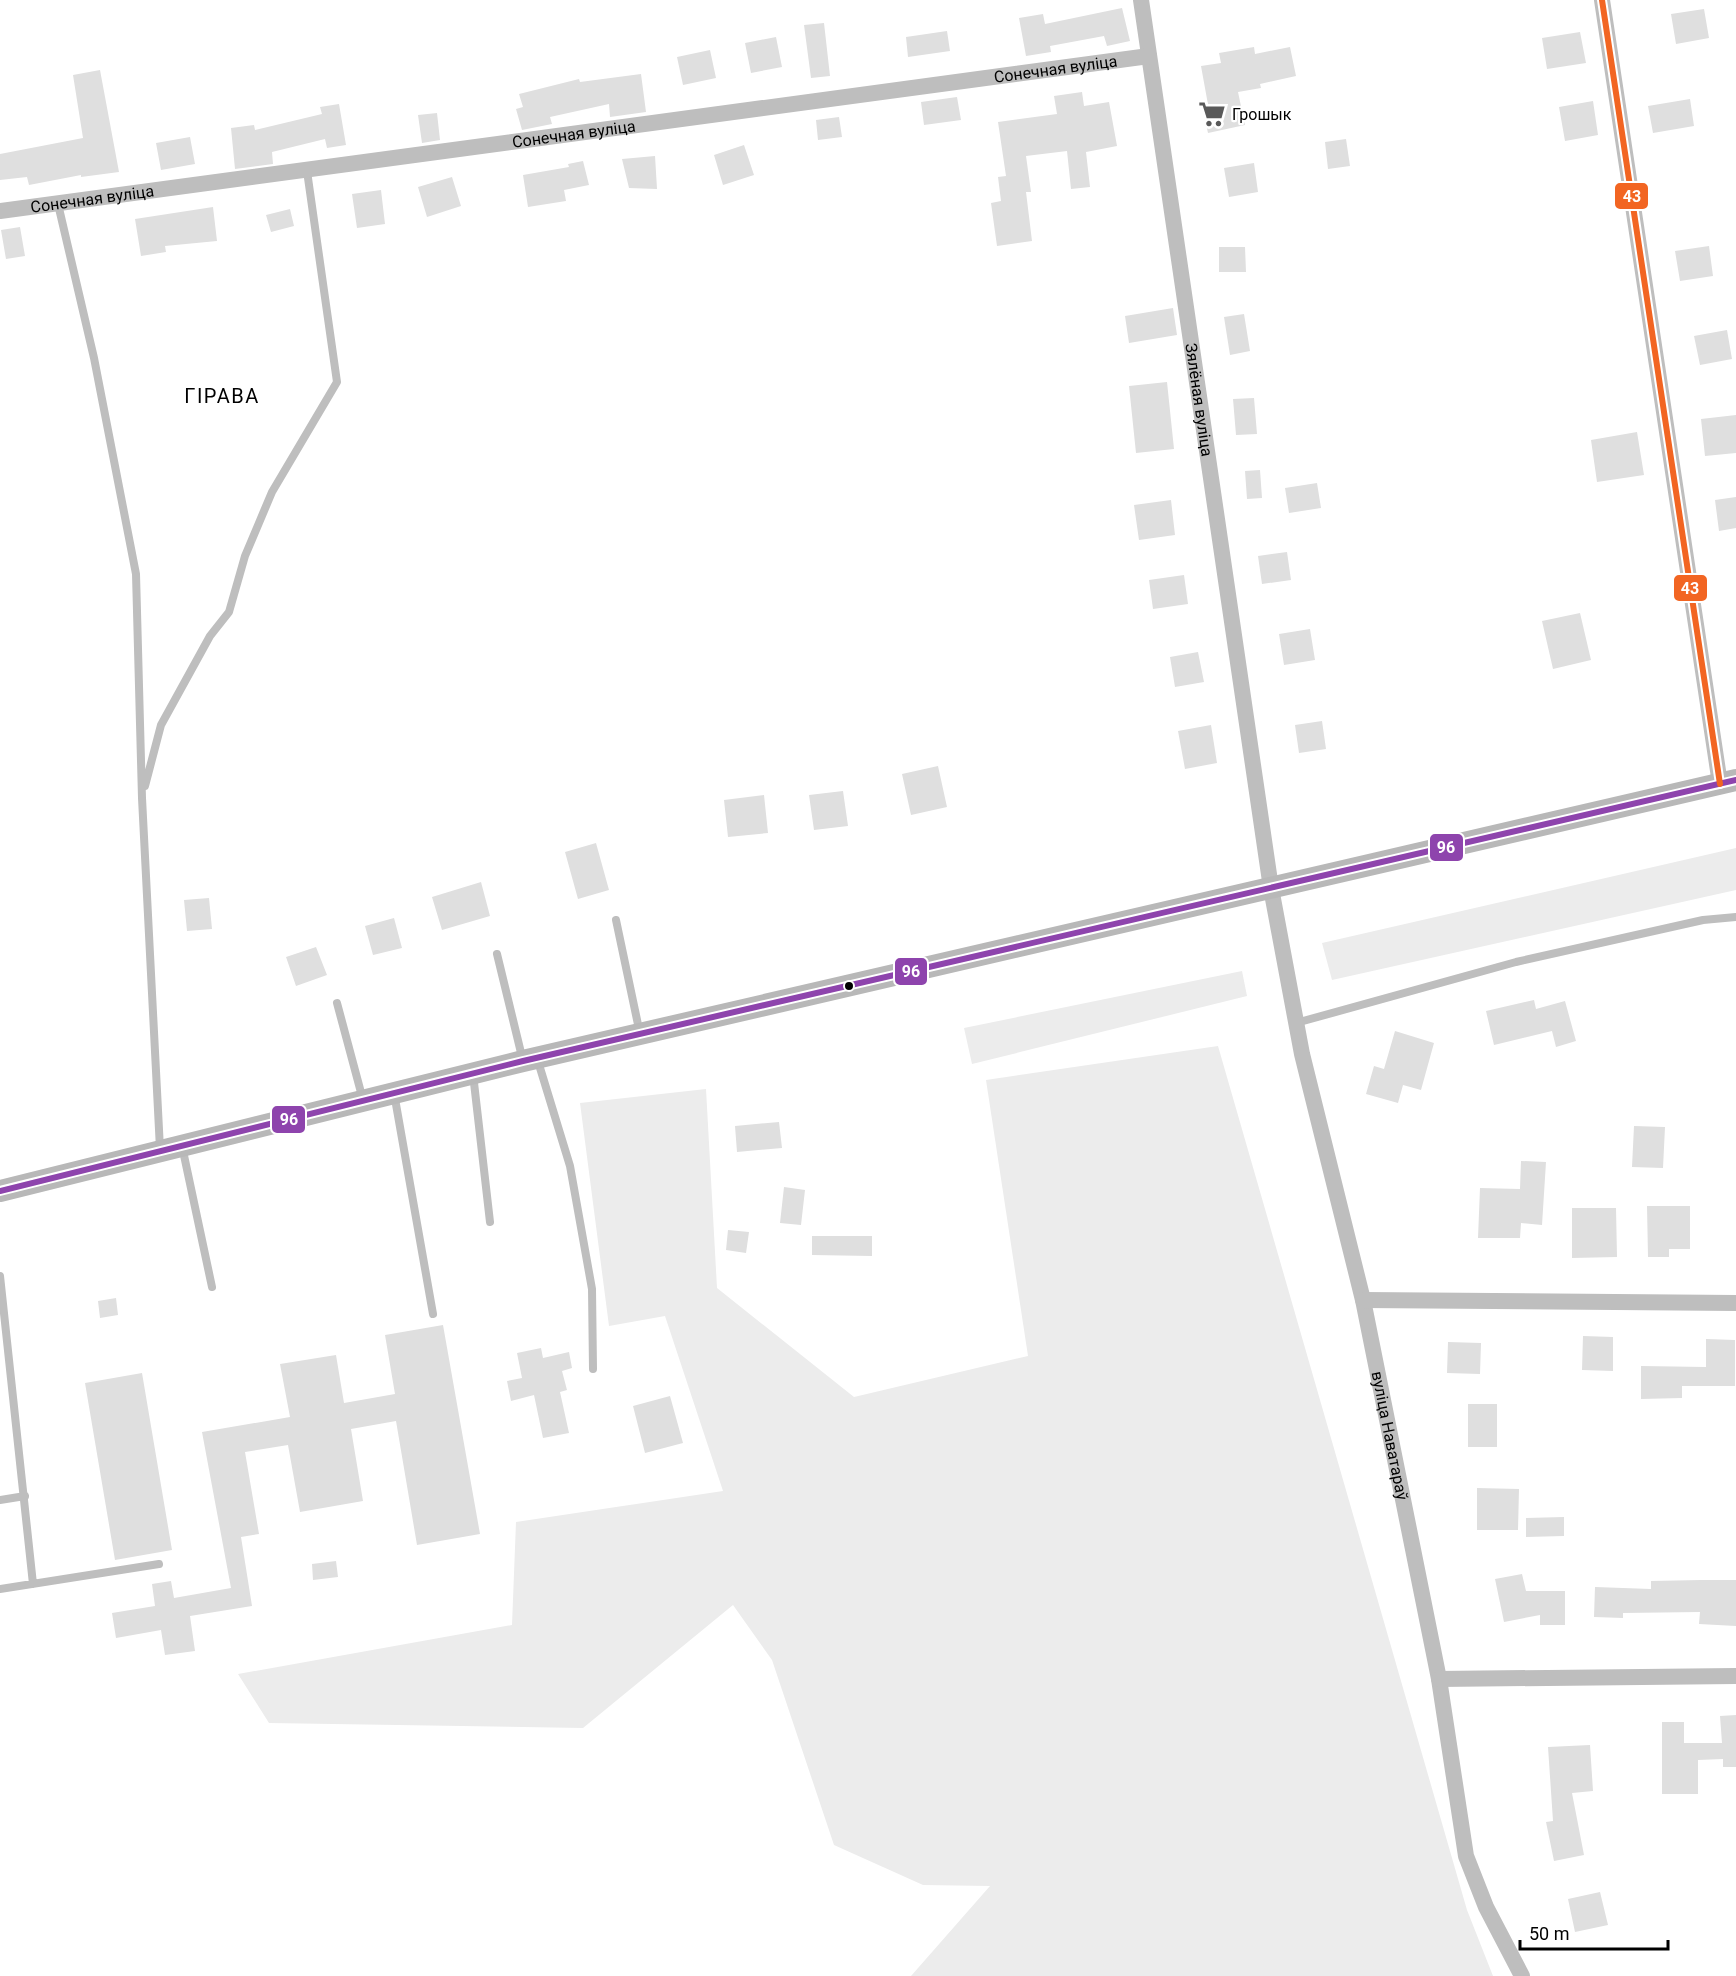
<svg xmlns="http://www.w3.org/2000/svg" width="1736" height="1976" font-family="Roboto,sans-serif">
<rect width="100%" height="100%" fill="#fff"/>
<!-- green -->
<path fill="#ececec" d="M 1736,848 L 1736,890 L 1332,980 L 1322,943 Z
M 1242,971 L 1247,996 L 972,1064 L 964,1028 Z
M 1218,1046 L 1467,1910 L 1493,1976 L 911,1976 L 990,1886 L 923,1885 L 834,1845 L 772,1660 L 733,1605 L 583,1728 L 269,1723 L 238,1674 L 512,1625 L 516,1522 L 723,1491 L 665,1316 L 609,1326 L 580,1103 L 706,1089 L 717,1288 L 854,1397 L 1028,1356 L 986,1080 Z"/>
<!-- building -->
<path fill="#dfdfdf" d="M 1122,8 L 1130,41 L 1107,46 L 1104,36 L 1050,46 L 1051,52 L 1026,56 L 1019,18 L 1043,14 L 1045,24 Z
M 1704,9 L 1709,38 L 1676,44 L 1671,14 Z
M 824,23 L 830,76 L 811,78 L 804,25 Z
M 947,31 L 950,51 L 908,57 L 906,37 Z
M 1580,32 L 1586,63 L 1547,69 L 1542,38 Z
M 776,37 L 782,67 L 751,73 L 745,43 Z
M 1254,47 L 1255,54 L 1290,47 L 1296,76 L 1260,84 L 1261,88 L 1238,92 L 1245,125 L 1208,133 L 1203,111 L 1209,110 L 1201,66 L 1221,63 L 1219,53 Z
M 710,50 L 716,78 L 683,85 L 677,57 Z
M 100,70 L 119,172 L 81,177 L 81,175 L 29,185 L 27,177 L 0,180 L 0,154 L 83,138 L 73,75 Z
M 641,74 L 646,112 L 610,117 L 609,104 L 550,117 L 552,124 L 522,130 L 516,109 L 523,107 L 519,94 L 579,79 L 580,82 Z
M 1082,92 L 1084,106 L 1109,102 L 1117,146 L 1086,152 L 1090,187 L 1071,189 L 1067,151 L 1026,156 L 1031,192 L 1026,192 L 1032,241 L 997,246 L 991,203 L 1001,201 L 998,177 L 1006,176 L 998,122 L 1057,114 L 1054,96 Z
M 957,97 L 961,120 L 924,125 L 921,102 Z
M 1690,99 L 1694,126 L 1653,133 L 1648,106 Z
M 1593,101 L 1598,135 L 1565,141 L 1559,107 Z
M 339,104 L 346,145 L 327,148 L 325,139 L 272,152 L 273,164 L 235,169 L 231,128 L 254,125 L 255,130 L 322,114 L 320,107 Z
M 437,113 L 440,140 L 422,143 L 418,115 Z
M 839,117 L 842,137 L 818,140 L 816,120 Z
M 190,137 L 195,164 L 161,170 L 156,143 Z
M 1346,139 L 1350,166 L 1328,169 L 1325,142 Z
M 744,145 L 754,175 L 723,185 L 714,155 Z
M 655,156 L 657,189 L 629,188 L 622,159 Z
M 583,161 L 589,185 L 564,190 L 566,201 L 528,207 L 523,175 L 569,167 L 568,164 Z
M 1254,163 L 1258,192 L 1229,197 L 1224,168 Z
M 452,177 L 461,206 L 427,217 L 418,187 Z
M 381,190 L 385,224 L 357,228 L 352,194 Z
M 213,207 L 217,241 L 165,246 L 166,252 L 141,256 L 135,219 Z
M 290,209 L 294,226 L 271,232 L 266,215 Z
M 20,227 L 25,256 L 6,259 L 1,230 Z
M 1709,246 L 1713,276 L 1680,281 L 1675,251 Z
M 1219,247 L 1245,247 L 1246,272 L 1219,272 Z
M 1173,308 L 1177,335 L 1129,343 L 1125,316 Z
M 1244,314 L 1250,351 L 1230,355 L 1224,317 Z
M 1727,330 L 1732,359 L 1700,365 L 1694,336 Z
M 1167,382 L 1174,449 L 1136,453 L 1129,386 Z
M 1254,398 L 1257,434 L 1236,435 L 1233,399 Z
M 1736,415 L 1736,453 L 1705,456 L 1701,419 Z
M 1637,432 L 1644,475 L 1597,482 L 1591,440 Z
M 1260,470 L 1262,498 L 1247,499 L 1245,471 Z
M 1317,483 L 1321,508 L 1289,513 L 1285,488 Z
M 1736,497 L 1736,528 L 1719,531 L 1715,500 Z
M 1171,500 L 1175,535 L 1139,540 L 1134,505 Z
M 1287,552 L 1291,580 L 1262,584 L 1258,556 Z
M 1184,575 L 1188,604 L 1153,609 L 1149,580 Z
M 1580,613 L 1591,660 L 1553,669 L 1542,621 Z
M 1310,629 L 1315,660 L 1284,665 L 1279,634 Z
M 1198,652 L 1204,682 L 1175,687 L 1170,657 Z
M 1322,721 L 1326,749 L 1299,753 L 1295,725 Z
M 1211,725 L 1217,763 L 1185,769 L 1178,731 Z
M 938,766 L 947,807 L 911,815 L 902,774 Z
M 843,791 L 848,826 L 814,830 L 809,795 Z
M 764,795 L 768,833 L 728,837 L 724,800 Z
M 596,843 L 609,890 L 578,899 L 565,852 Z
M 481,882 L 490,916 L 442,930 L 432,897 Z
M 209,898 L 212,929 L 187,931 L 184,900 Z
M 394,918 L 402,948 L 373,955 L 365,926 Z
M 316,947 L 327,975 L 296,986 L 286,957 Z
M 1534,1000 L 1536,1009 L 1565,1001 L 1576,1041 L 1556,1047 L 1552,1031 L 1494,1045 L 1486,1011 Z
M 1395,1031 L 1434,1043 L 1421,1090 L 1403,1085 L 1398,1103 L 1366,1094 L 1374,1066 L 1384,1069 Z
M 779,1122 L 782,1148 L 737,1152 L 735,1126 Z
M 1634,1126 L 1665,1127 L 1663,1168 L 1632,1167 Z
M 1521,1161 L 1546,1162 L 1542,1225 L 1521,1223 L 1520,1238 L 1478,1238 L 1480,1188 L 1520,1189 Z
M 784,1187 L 805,1190 L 801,1225 L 780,1223 Z
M 1647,1206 L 1690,1206 L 1690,1249 L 1669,1249 L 1669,1257 L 1648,1257 Z
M 1572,1208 L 1616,1208 L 1617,1257 L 1572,1258 Z
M 728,1230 L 749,1232 L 746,1253 L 726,1250 Z
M 812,1236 L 872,1236 L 872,1256 L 812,1255 Z
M 116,1298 L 118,1315 L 100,1318 L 98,1301 Z
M 443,1325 L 480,1534 L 417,1545 L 396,1421 L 351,1429 L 363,1501 L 300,1512 L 288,1445 L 245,1452 L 259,1534 L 241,1537 L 252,1606 L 190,1616 L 195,1651 L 165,1655 L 161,1630 L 116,1638 L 112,1613 L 155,1606 L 152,1584 L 171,1581 L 174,1598 L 231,1588 L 202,1432 L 290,1417 L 280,1364 L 336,1355 L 344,1403 L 395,1394 L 385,1335 Z
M 1583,1336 L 1613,1337 L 1613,1371 L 1582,1370 Z
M 1706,1339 L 1735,1340 L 1735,1386 L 1682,1386 L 1682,1398 L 1641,1399 L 1641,1366 L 1706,1367 Z
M 1448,1342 L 1481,1343 L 1480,1374 L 1447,1373 Z
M 541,1348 L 543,1358 L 569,1352 L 572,1368 L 562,1371 L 567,1390 L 560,1392 L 569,1433 L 543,1438 L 534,1395 L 511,1401 L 507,1381 L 522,1378 L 517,1353 Z
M 142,1373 L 172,1550 L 115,1560 L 85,1383 Z
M 670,1396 L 683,1443 L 645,1453 L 633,1406 Z
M 1468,1404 L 1497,1404 L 1497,1447 L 1468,1447 Z
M 1477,1488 L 1519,1489 L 1518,1530 L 1477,1530 Z
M 1564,1517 L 1564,1536 L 1526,1537 L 1526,1518 Z
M 336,1561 L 338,1577 L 313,1580 L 312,1564 Z
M 1522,1574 L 1526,1591 L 1565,1591 L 1565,1625 L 1540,1625 L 1540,1615 L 1504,1622 L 1495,1579 Z
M 1701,1580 L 1736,1580 L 1736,1626 L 1699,1624 L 1700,1612 L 1623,1613 L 1623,1618 L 1594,1617 L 1595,1587 L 1651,1589 L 1651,1581 Z
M 1736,1715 L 1736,1767 L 1723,1767 L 1723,1759 L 1698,1760 L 1698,1794 L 1662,1794 L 1662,1722 L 1684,1722 L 1684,1743 L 1722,1743 L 1720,1716 Z
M 1590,1745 L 1593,1791 L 1572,1793 L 1584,1855 L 1554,1861 L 1546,1822 L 1553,1821 L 1548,1747 Z
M 1600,1892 L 1608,1925 L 1575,1932 L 1568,1899 Z"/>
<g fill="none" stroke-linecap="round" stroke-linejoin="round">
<!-- lane -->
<path stroke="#bebebe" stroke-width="8" d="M 58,204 L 94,358 L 136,574 L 142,798 L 160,1149
M 145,786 L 161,725 L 210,636 L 229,612 L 245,556 L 272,492 L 337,382 L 307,171
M 616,920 L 640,1034
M 497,954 L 523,1061
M 337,1003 L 363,1100
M 1296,1023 L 1516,962 L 1703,920 L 1736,917
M 537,1058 L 570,1166 L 592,1289 L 593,1369
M 473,1074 L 490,1222
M 394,1093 L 433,1314
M 182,1146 L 212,1287
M 0,1276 L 33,1584
M 0,1500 L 25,1496
M 0,1589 L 159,1564"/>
<!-- street -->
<g stroke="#bebebe" stroke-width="16">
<path id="s1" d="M 1141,0 L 1271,888 L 1302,1054 L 1363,1300 L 1439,1679 L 1466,1856 L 1486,1907 L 1522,1976"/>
<path d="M 1602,0 L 1720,784"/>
<path id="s2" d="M 0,211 L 1149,56"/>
<path d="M 1363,1300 L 1736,1303"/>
<path d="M 1439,1679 L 1736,1676"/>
</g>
<!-- secondary -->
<path stroke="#b8b8b8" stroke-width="22" d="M 0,1191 L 523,1061 L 1736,780"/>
<defs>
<path id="bus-1" d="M 0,1191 L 523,1061 L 1736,780"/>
<path id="bus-2" d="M 1602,0 L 1720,784"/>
</defs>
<!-- bus-1 casing -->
<use href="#bus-1" stroke="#fff" stroke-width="10"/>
<!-- bus-2 casing -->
<use href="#bus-2" stroke="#fff" stroke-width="10"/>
<!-- bus-1 -->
<use href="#bus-1" stroke="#8e44ad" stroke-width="6"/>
<!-- bus-2 -->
<use href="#bus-2" stroke="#f26522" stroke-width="6"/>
</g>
<!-- icons -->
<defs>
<symbol id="supermarket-bare" viewBox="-9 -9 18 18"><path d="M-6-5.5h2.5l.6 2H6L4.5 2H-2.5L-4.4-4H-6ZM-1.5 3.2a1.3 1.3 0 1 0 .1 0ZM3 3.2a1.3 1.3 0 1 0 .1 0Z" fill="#595959" stroke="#fff" stroke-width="2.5" paint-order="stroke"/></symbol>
</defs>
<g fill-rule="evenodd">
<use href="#supermarket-bare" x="1193" y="95" width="38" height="38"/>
</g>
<!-- markers -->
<circle fill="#000" stroke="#fff" stroke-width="2" cx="849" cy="986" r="5"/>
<g text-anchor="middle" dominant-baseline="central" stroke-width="4.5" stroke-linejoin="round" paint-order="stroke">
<!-- street labels -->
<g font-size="16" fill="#000" stroke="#fff">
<text stroke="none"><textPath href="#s2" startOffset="1065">Сонечная вуліца</textPath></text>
<text stroke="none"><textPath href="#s2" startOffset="579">Сонечная вуліца</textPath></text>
<text stroke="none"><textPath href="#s2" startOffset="93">Сонечная вуліца</textPath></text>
<text stroke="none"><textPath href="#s1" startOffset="404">Зялёная вуліца</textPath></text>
<text stroke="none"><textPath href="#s1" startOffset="1458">вуліца Наватараў</textPath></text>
</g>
<!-- poi labels -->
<g font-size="16" fill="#000" stroke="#fff" text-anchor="start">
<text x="1232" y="114">Грошык</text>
</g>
<!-- quarter labels -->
<g font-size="20" letter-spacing="1.5" fill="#000" stroke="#fff">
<text x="222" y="396">ГІРАВА</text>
</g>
</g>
<g stroke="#fff" stroke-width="2">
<rect x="1614" y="182" width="35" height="28" rx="6" fill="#f26522"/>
<rect x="1673" y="574" width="35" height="28" rx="6" fill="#f26522"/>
<rect x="1429" y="833" width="35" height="29" rx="6" fill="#8e44ad"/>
<rect x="894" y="957" width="34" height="29" rx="6" fill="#8e44ad"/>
<rect x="271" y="1105" width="35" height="29" rx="6" fill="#8e44ad"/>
</g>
<g font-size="16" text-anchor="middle" font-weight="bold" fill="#fff">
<text x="1632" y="202">43</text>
<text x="1690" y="594">43</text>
<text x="1446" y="853">96</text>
<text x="911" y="977">96</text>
<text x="289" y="1125">96</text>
</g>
<!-- scale -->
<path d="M1520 1940v9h148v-9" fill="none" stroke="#000000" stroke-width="3"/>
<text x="1529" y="1940" font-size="18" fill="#000000" stroke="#ffffff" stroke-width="4.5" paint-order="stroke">50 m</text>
</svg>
